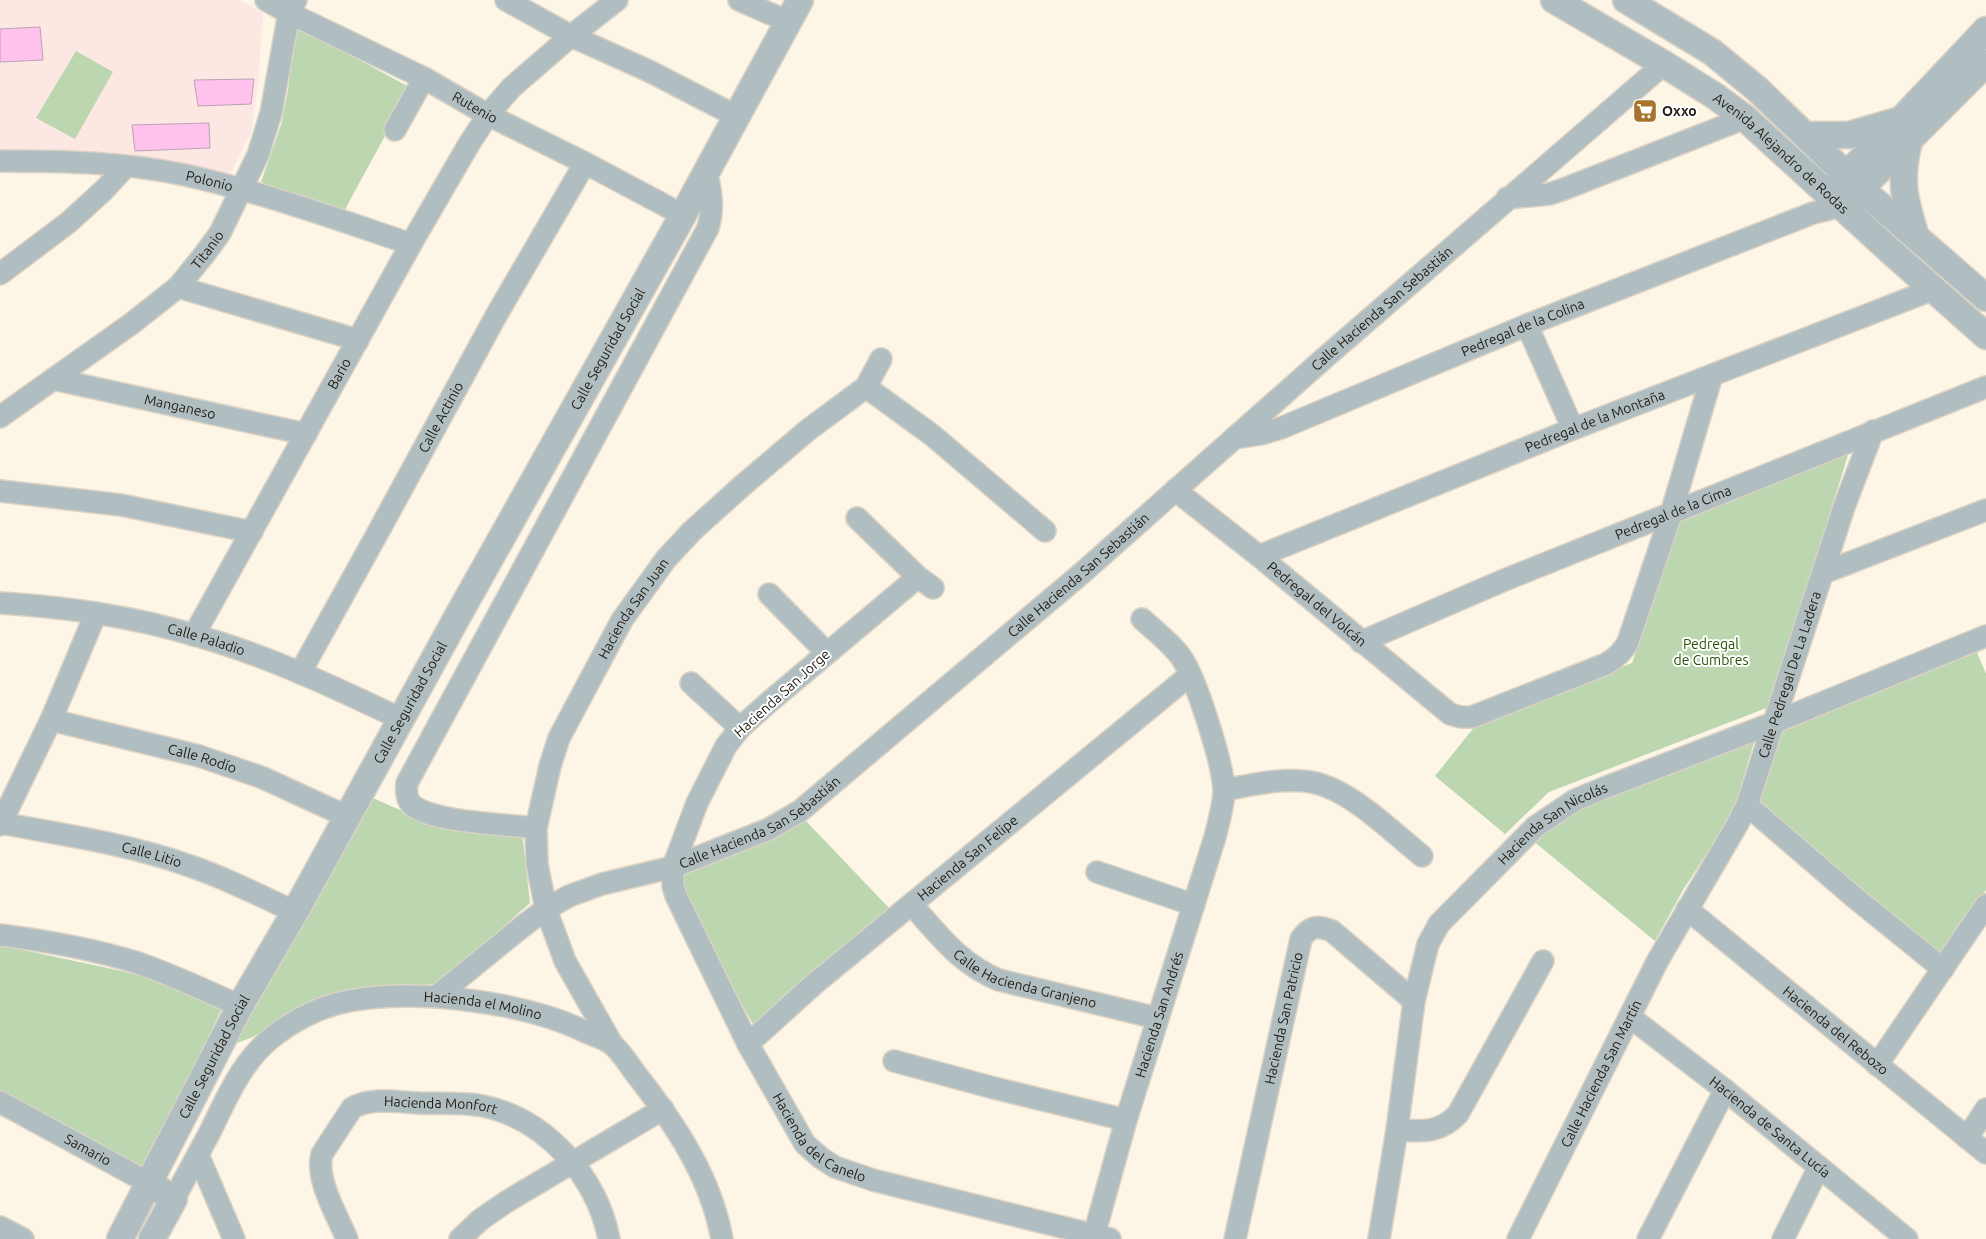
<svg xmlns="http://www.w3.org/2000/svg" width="1986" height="1239" font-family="Ubuntu,sans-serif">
<rect width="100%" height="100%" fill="#fdf5e6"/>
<!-- education -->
<path fill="#fce7e3" d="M 0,0 L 239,0 L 263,13 L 258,86 L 251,133 L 229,176 L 86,151 L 0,149 Z"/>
<!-- green -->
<path fill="#bcd6b0" d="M 295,25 L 411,88 L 343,213 L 261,182 L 281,125 L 288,90 Z
M 76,51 L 113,72 L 75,139 L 36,118 Z
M 1849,452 L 1769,707 L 1549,792 L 1505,834 L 1435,776 L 1476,725 L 1632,663 L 1680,521 Z
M 1976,650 L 1986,674 L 1986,890 L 1943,955 L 1758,803 L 1781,730 Z
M 1754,742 L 1733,813 L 1683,890 L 1655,941 L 1532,840 L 1565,815 Z
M 373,798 L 420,819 L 522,832 L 530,903 L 439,984 L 361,989 L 296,1010 L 253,1037 L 229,1046 Z
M 804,819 L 890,909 L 754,1026 L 673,880 L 675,865 Z
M 0,945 L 154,978 L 221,1010 L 146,1169 L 0,1090 Z"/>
<!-- building -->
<path fill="#fec2ec" stroke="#bba3b3" d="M 40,27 L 43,60 L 0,62 L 0,29 Z
M 254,79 L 251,104 L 198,106 L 194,80 Z
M 209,123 L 210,148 L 135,151 L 132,125 Z"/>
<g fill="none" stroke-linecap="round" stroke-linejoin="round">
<defs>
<g id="minor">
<path id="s1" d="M 266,0 L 289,13 L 424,78 L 488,115 L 585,163 L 683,215"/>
<path d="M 506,0 L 571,36 L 649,71 L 736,116"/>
<path d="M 739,0 L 789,22"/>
<path d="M 395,130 L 424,78"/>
<path id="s2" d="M 0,161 C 62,161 125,162 185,175 C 262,192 336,219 411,244"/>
<path d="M 1507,198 L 1549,194 L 1564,189 L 1745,118"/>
<path d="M 0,274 L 69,222 L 104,190 L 126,166"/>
<path d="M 178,287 L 358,340"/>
<path d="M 1527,325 L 1573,429"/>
<path id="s3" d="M 53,379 L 306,434"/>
<path d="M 866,387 L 932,435 L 1045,531"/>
<path id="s4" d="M 0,417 L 131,324 L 178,287 L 204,255 L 220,233 L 258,155 L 271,113 L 289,13 L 296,0"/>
<path id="s5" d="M 1234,438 L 1261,434 L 1281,428 L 1527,325 L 1813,213 L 1842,206"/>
<path id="s6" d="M 1175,490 L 1259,556 L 1450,714 L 1461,717 L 1472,717 L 1606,664 C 1616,658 1623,652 1628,642 L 1671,514 L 1712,375"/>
<path d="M 0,491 L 121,505 L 252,532"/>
<path d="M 857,518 L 918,577 L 933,588"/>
<path id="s7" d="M 1259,556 L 1573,429 L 1934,289"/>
<path d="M 1823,573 L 1986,510"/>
<path id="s8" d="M 918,577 L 768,703 L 740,728 L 726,746 L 697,803 L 673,867 L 673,886 L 676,896 L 748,1044 L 805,1144 L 821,1158 L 835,1167 L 873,1180 L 1110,1239"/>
<path d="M 769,594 L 826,652"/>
<path id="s9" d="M 0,603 C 65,607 131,616 194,635 C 266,655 334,687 401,719"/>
<path id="s10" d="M 194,635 L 411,244 L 469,144 L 488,115 L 511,88 L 571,36 L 617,0"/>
<path id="s11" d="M 1361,642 L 1502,581 L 1986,387"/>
<path id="s12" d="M 300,673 L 376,536 L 497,314 L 585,163"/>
<path d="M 691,683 L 740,728"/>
<path id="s13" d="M 51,720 L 199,756 L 261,777 L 348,817"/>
<path d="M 1224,790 C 1252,785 1283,777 1311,782 C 1350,789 1391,831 1422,856"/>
<path d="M 1747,805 L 1854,897 L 1943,969"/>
<path id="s14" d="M 1,823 C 64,835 129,844 190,866 C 226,878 261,896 295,912"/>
<path d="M 0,825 L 51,720 L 96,613"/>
<path d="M 536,828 C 507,824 434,823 412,805 C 406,799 406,791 407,783 L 708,228 C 714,208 711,190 706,170"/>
<path d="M 1097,872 L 1194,905"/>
<path id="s15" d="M 912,905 C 940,936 960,964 999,980 L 1157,1018"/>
<path id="s16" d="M 1687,909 L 1986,1153"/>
<path d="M 0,935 C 47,941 93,949 138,963 C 173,975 207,991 240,1006"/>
<path id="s17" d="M 437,996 L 523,926 L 546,909 L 569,896 L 602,884 L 673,867 L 769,829 L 800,811 L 1081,574 L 1328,355 L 1664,64"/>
<path id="s18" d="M 1630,1017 L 1725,1090 L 1907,1239"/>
<path id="s19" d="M 612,1044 L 565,961 L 546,909 L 537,864 L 536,828 L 550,766 L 559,738 L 622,620 L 666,559 L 692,531 L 742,486 L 808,430 L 866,387 L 881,359"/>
<path id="s20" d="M 748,1044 L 813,985 L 1190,675"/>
<path d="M 894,1061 L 994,1088 L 1126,1120"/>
<path d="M 1877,1065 L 1986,905"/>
<path id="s21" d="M 0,1102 L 149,1183"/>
<path d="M 1397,1130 C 1422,1131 1439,1134 1458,1114 L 1543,961"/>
<path d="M 1967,1138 L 1986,1109"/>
<path d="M 198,1155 L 234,1239"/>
<path id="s22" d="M 174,1199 C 186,1176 199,1153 211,1130 C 228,1095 243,1059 275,1035 C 296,1019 322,1006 349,1001 C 416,988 527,1002 588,1033 C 596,1036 606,1039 613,1045 C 623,1054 631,1068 639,1078 C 677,1127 711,1178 722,1239"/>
<path d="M 0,1227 L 23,1239"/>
<path id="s23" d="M 347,1239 C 337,1215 315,1179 322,1154 L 352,1108 C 370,1097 397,1102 418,1103 C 439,1104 462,1102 483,1106 C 546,1119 597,1177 609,1239"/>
<path d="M 460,1239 L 480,1220 L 506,1202 L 663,1109"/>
<path id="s24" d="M 1093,1239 L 1126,1120 L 1215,837 C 1219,822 1223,807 1224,792 C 1224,766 1196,678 1181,657 C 1171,643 1155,631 1142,619"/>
<path id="s25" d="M 1235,1239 L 1301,939 C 1310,926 1317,925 1332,931 L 1414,1001"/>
<path id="s26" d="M 1379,1239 L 1397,1130 L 1414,1001 L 1428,944 L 1439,924 L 1535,827 L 1575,800 L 1604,788 L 1773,723 L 1986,636"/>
<path id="s27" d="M 1518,1239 L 1658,960 L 1737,825 L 1747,805 L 1844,507 L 1873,431"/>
<path d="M 1648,1239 L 1725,1090"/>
<path d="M 1783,1239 L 1819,1167"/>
</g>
<g id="tertiary">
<path id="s28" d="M 1554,0 L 1664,64 L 1715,96 L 1745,118 L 1886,247 L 1986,336"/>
<path d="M 1626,0 L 1712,52 L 1757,89 L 1861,189 L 1986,298"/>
<path d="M 1807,135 L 1849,135 L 1897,121"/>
<path d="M 1909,141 C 1899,181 1904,198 1916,237"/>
<path d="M 1835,186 L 1902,119 L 1986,30"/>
<path d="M 1848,201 L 1986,63"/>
<path d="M 149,1183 L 174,1199 L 152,1239"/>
<path id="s29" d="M 120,1239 L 240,1006 L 295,912 L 460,612 L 683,215 L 800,0"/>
</g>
</defs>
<!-- minor casing -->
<use href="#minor" stroke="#dad2c4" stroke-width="24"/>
<!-- tertiary casing -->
<use href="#tertiary" stroke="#dad2c4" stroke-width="29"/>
<!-- minor -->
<use href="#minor" stroke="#b0bec1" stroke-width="21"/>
<!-- tertiary -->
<use href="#tertiary" stroke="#b0bec1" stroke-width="26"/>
</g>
<!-- icons -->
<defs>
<symbol id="supermarket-square" viewBox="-11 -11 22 22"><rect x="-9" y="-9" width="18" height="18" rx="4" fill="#a8742c" stroke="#fff"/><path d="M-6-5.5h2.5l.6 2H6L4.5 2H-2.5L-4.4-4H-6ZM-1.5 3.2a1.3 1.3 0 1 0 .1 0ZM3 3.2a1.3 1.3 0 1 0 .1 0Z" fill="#fff"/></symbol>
</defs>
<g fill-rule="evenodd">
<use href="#supermarket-square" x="1631" y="97" width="28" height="28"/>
</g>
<g text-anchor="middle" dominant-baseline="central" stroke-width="4" stroke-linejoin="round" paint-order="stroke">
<!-- street labels -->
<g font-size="14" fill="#201c13" stroke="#fff">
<text stroke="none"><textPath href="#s1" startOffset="235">Rutenio</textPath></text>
<text stroke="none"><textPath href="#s28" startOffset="275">Avenida Alejandro de Rodas</textPath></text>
<text stroke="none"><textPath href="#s2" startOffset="211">Polonio</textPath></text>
<text stroke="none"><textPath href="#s4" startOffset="268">Titanio</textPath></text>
<text stroke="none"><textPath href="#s17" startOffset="1182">Calle Hacienda San Sebastián</textPath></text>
<text stroke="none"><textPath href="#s5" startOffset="310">Pedregal de la Colina</textPath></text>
<text stroke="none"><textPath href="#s29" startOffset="1015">Calle Seguridad Social</textPath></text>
<text stroke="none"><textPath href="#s10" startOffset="299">Bario</textPath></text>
<text stroke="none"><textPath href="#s3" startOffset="130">Manganeso</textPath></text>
<text stroke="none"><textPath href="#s12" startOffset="292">Calle Actinio</textPath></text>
<text stroke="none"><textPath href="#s7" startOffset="362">Pedregal de la Montaña</textPath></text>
<text stroke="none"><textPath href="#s11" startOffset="338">Pedregal de la Cima</textPath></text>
<text stroke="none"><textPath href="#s17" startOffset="778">Calle Hacienda San Sebastián</textPath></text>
<text stroke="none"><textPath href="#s6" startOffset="182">Pedregal del Volcán</textPath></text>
<text stroke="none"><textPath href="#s19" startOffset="475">Hacienda San Juan</textPath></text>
<text stroke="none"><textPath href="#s9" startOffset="210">Calle Paladio</textPath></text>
<text stroke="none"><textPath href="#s27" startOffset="628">Calle Pedregal De La Ladera</textPath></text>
<text transform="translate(782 693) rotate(-42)">Hacienda San Jorge</text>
<text stroke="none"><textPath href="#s29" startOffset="610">Calle Seguridad Social</textPath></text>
<text stroke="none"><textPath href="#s13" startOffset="156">Calle Rodío</textPath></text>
<text stroke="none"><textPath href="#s17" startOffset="372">Calle Hacienda San Sebastián</textPath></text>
<text stroke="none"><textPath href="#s26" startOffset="475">Hacienda San Nicolás</textPath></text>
<text stroke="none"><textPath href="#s14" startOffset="154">Calle Litio</textPath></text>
<text stroke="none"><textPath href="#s20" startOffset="288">Hacienda San Felipe</textPath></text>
<text stroke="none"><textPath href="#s15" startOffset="140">Calle Hacienda Granjeno</textPath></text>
<text stroke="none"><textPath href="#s22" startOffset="411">Hacienda el Molino</textPath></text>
<text stroke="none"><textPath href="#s24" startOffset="234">Hacienda San Andrés</textPath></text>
<text stroke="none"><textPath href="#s25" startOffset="226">Hacienda San Patricio</textPath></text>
<text stroke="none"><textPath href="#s16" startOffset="192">Hacienda del Rebozo</textPath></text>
<text stroke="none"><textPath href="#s29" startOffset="205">Calle Seguridad Social</textPath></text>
<text stroke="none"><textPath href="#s27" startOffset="185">Calle Hacienda San Martín</textPath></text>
<text stroke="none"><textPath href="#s23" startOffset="235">Hacienda Monfort</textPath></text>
<text stroke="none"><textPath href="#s18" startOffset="178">Hacienda de Santa Lucía</textPath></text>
<text stroke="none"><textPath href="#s8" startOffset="704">Hacienda del Canelo</textPath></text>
<text stroke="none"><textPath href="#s21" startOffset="100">Samario</textPath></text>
</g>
<!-- poi labels -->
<g font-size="14" font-weight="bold" fill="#201c13" stroke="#fff" text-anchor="start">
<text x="1662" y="111">Oxxo</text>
</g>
<!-- park labels -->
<g font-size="14" fill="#255200" stroke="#fff">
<text x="1711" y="644">Pedregal<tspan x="1711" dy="16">de Cumbres</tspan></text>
</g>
</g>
</svg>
